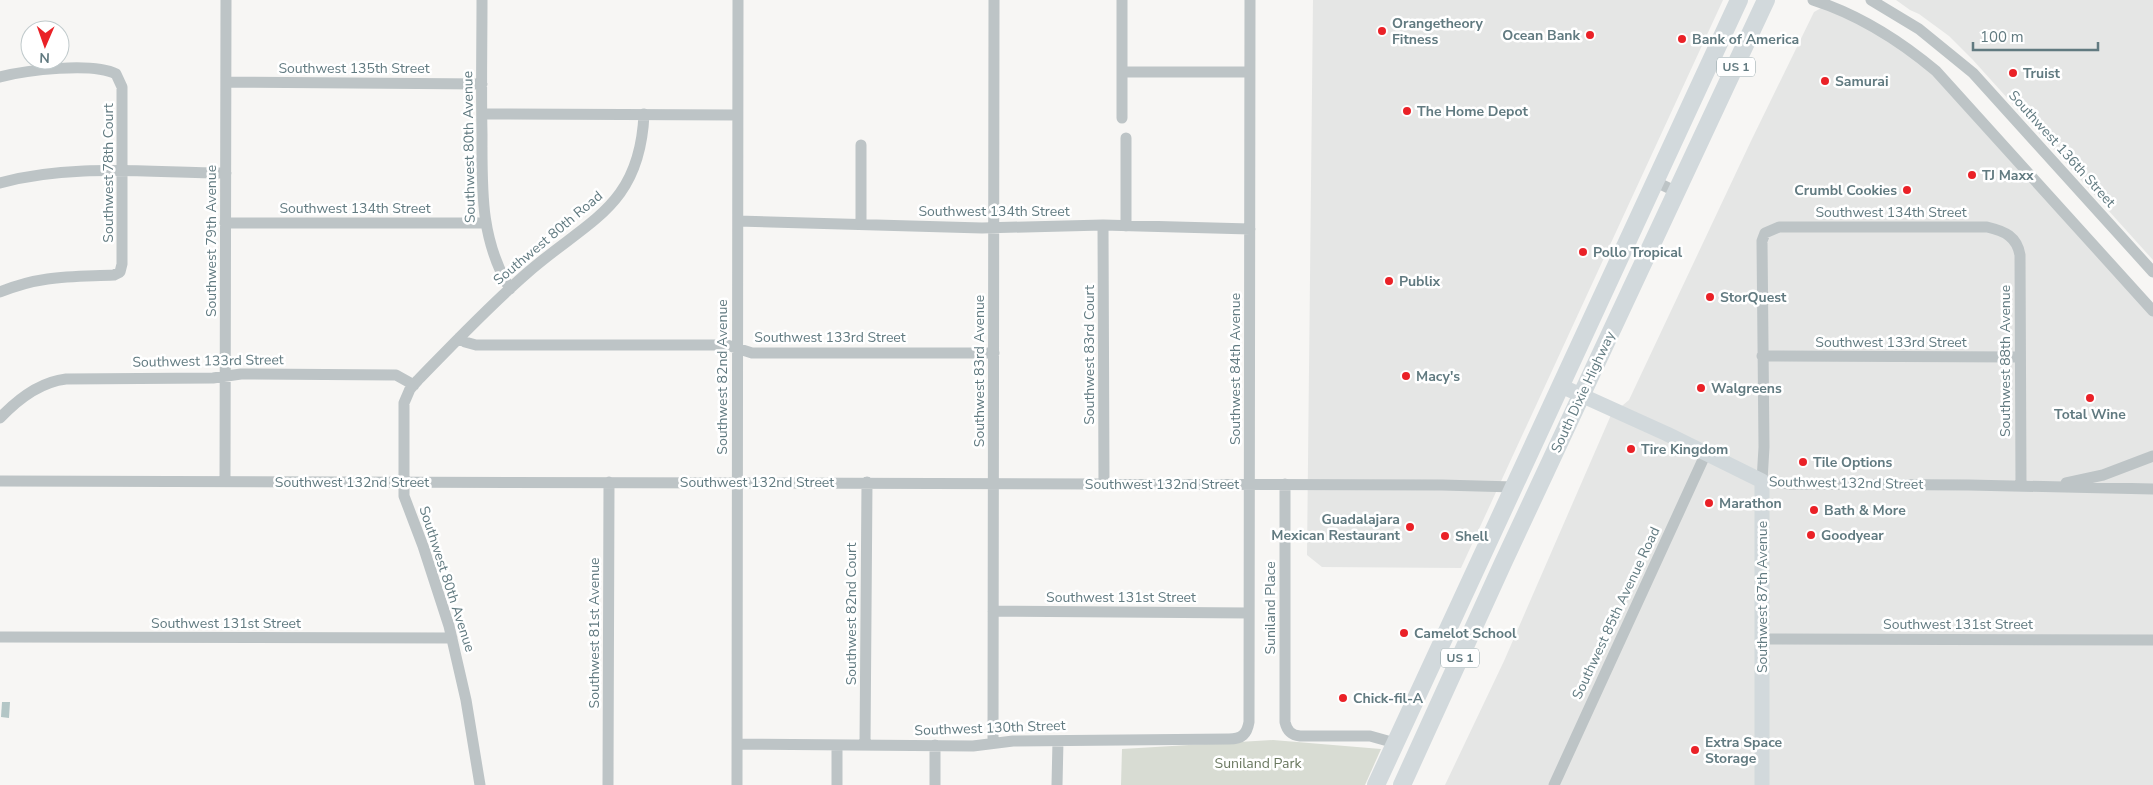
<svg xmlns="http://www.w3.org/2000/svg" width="2153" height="785" font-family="'Nunito Sans',sans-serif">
<rect width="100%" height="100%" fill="#f7f6f4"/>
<!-- built -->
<path fill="#e5e6e5" d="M 1313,0 L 1723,0 L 1461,568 L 1322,567 L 1307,555 Z
M 1896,0 L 2153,0 L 2153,260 L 1973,60 L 1949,36 L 1919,14 L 1910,10 Z
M 1823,7 L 1850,18 L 1919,60 L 2153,316 L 2153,785 L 1445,785 L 1504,661 L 1611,415 L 1629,400 L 1751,141 L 1814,12 Z"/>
<!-- green -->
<path fill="#d8dcd3" d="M 1273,740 L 1381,749 L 1365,785 L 1121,785 L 1122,749 Z"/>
<!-- water -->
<path fill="#b3c6c6" d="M 2,702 L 10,702 L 9,718 L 1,717 Z"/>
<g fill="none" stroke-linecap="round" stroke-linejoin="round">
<!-- minor -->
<path stroke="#bdc4c6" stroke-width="11" d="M 482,0 C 482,45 481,89 482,134 C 482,190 480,239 510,289
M 1813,0 C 1860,15 1899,40 1936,71 L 2153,311
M 1871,0 L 1919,29 L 1973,73 L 2153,272
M 1122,72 L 1249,72
M 0,77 C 26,70 93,62 116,74 L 122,87 L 122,264 L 120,272 L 114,275 C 71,277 41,275 0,292
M 226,82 L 482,84
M 482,114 L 737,115
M 1122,118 L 1122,0
M 861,145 L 861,224
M 1656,182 L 1677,192
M 0,183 C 72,163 152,173 226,173
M 738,221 L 982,228 L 1103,225 L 1250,229
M 225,223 L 485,223
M 1103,225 L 1104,484
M 1126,226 L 1126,138
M 459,338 L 465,342 L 476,345 L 727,345 L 752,353 L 994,353
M 1762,356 L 2020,357
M 0,418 C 18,399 40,382 66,379 L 213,378 L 241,374 L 396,375 L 414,385
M 0,481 L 1442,485 L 1514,487
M 225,481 L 226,0
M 2066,483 L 2103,475 L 2153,456
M 1285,484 L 1285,722 C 1287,731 1291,735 1300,736 L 1370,736 L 1395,743
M 2021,486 L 2020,255 C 2017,237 2005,231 1987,227 L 1779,227 L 1765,233 L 1762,241 L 1764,447 L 1762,481 L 1790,484 L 1969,485 L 2153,489
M 993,611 L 1249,613
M 0,637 L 452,638
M 1762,639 L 2153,640
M 993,743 L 994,0
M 737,744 L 973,746 L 1013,741 L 1229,739 C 1242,739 1247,734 1249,722 L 1250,0
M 865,745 L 867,482
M 480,785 L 466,700 L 449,626 L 423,546 L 404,496 L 404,403 L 410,389 L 418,380 C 453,344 488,307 526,274 C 587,220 640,208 644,114
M 608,785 L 609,482
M 737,785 L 738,0
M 837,785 L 837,745
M 935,785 L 935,745
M 1057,785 L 1058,741
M 1554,785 L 1706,453"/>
<!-- major -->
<path stroke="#d2d9dc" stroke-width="15" d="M 1561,386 L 1667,434 L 1762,481 L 1762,785"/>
<!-- highway -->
<path stroke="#d2d9dc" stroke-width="18" d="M 1376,785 L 1739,0
M 1402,785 L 1503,563 L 1766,0"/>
</g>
<!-- markers -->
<g fill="#ea2127" stroke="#fff" stroke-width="2">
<circle cx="1382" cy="31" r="5"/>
<circle cx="1590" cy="35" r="5"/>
<circle cx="1682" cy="39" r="5"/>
<circle cx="2013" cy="73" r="5"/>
<circle cx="1825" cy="81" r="5"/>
<circle cx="1407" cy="111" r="5"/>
<circle cx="1972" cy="175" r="5"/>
<circle cx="1907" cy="190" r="5"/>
<circle cx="1583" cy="252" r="5"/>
<circle cx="1389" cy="281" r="5"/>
<circle cx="1710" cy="297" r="5"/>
<circle cx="1406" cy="376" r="5"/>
<circle cx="1701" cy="388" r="5"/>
<circle cx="2090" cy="398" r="5"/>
<circle cx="1631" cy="449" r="5"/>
<circle cx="1803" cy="462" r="5"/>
<circle cx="1709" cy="503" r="5"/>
<circle cx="1814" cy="510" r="5"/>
<circle cx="1410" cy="527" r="5"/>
<circle cx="1811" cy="535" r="5"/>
<circle cx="1445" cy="536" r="5"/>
<circle cx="1404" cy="633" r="5"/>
<circle cx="1343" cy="698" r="5"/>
<circle cx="1695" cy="750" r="5"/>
</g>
<g text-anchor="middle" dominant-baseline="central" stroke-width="5" stroke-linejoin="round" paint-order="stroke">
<!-- shield labels -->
<g fill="#fff" stroke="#90a2a6" stroke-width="1">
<rect x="1717" y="57.5" width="38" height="19" rx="4"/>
<rect x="1441" y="648.5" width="38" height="19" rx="4"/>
</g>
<g font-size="12" font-weight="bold" fill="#617a80">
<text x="1736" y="67">US 1</text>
<text x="1460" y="658">US 1</text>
</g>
<!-- poi labels -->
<g font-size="14" font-weight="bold" fill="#617a80" stroke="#fff" text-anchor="start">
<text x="1392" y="23">Orangetheory<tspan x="1392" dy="16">Fitness</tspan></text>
<text x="1580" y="35" text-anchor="end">Ocean Bank</text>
<text x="1692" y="39">Bank of America</text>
<text x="2023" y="73">Truist</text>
<text x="1835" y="81">Samurai</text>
<text x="1417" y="111">The Home Depot</text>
<text x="1982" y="175">TJ Maxx</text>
<text x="1897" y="190" text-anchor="end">Crumbl Cookies</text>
<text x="1593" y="252">Pollo Tropical</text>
<text x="1399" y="281">Publix</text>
<text x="1720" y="297">StorQuest</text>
<text x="1416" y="376">Macy's</text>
<text x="1711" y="388">Walgreens</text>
<text x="2090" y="414" text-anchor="middle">Total Wine</text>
<text x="1641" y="449">Tire Kingdom</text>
<text x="1813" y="462">Tile Options</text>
<text x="1719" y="503">Marathon</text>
<text x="1824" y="510">Bath &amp; More</text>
<text x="1400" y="519" text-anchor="end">Guadalajara<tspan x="1400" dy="16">Mexican Restaurant</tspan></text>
<text x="1821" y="535">Goodyear</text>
<text x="1455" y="536">Shell</text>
<text x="1414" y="633">Camelot School</text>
<text x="1353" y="698">Chick-fil-A</text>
<text x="1705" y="742">Extra Space<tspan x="1705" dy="16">Storage</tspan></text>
</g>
<!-- street labels -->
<g font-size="14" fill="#617a80" stroke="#fff">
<text x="354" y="68">Southwest 135th Street</text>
<text transform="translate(469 147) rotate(-91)">Southwest 80th Avenue</text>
<text transform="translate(2062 149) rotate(48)">Southwest 136th Street</text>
<text transform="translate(108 173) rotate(-90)">Southwest 78th Court</text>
<text x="355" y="208">Southwest 134th Street</text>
<text x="994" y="211">Southwest 134th Street</text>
<text x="1891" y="212">Southwest 134th Street</text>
<text transform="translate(548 238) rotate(-40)">Southwest 80th Road</text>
<text transform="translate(211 241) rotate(-90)">Southwest 79th Avenue</text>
<text x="830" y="337">Southwest 133rd Street</text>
<text x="1891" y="342">Southwest 133rd Street</text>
<text transform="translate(1089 355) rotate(-90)">Southwest 83rd Court</text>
<text transform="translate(208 361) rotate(-1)">Southwest 133rd Street</text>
<text transform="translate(2005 361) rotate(-90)">Southwest 88th Avenue</text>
<text transform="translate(1235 369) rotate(-90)">Southwest 84th Avenue</text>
<text transform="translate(979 371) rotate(-90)">Southwest 83rd Avenue</text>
<text transform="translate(722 377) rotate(-90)">Southwest 82nd Avenue</text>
<text transform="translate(1583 392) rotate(-65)">South Dixie Highway</text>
<text x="352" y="482">Southwest 132nd Street</text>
<text x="757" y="482">Southwest 132nd Street</text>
<text transform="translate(1846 483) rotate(1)">Southwest 132nd Street</text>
<text x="1162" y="484">Southwest 132nd Street</text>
<text transform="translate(447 579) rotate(72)">Southwest 80th Avenue</text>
<text x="1121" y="597">Southwest 131st Street</text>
<text transform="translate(1762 597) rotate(-90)">Southwest 87th Avenue</text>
<text transform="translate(1270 608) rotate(-90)">Suniland Place</text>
<text transform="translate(1616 613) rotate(-65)">Southwest 85th Avenue Road</text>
<text transform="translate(851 614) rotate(-90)">Southwest 82nd Court</text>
<text x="226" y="623">Southwest 131st Street</text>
<text x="1958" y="624">Southwest 131st Street</text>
<text transform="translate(594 633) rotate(-90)">Southwest 81st Avenue</text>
<text transform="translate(990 728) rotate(-2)">Southwest 130th Street</text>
</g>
<!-- park labels -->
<g font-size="14" fill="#6a7860" stroke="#fff">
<text x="1258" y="763">Suniland Park</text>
</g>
</g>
<!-- north arrow -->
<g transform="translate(45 45) rotate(182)"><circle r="24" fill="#ffffff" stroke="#c0cacc"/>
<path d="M0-4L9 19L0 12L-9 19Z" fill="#ea2127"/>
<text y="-8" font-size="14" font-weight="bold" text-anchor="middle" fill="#617a80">N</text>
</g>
<!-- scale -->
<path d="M1973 42v8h125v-8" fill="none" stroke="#617a80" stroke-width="2.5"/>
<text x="1980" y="42" font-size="15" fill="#617a80" stroke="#ffffff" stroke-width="4" paint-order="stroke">100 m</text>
</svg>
